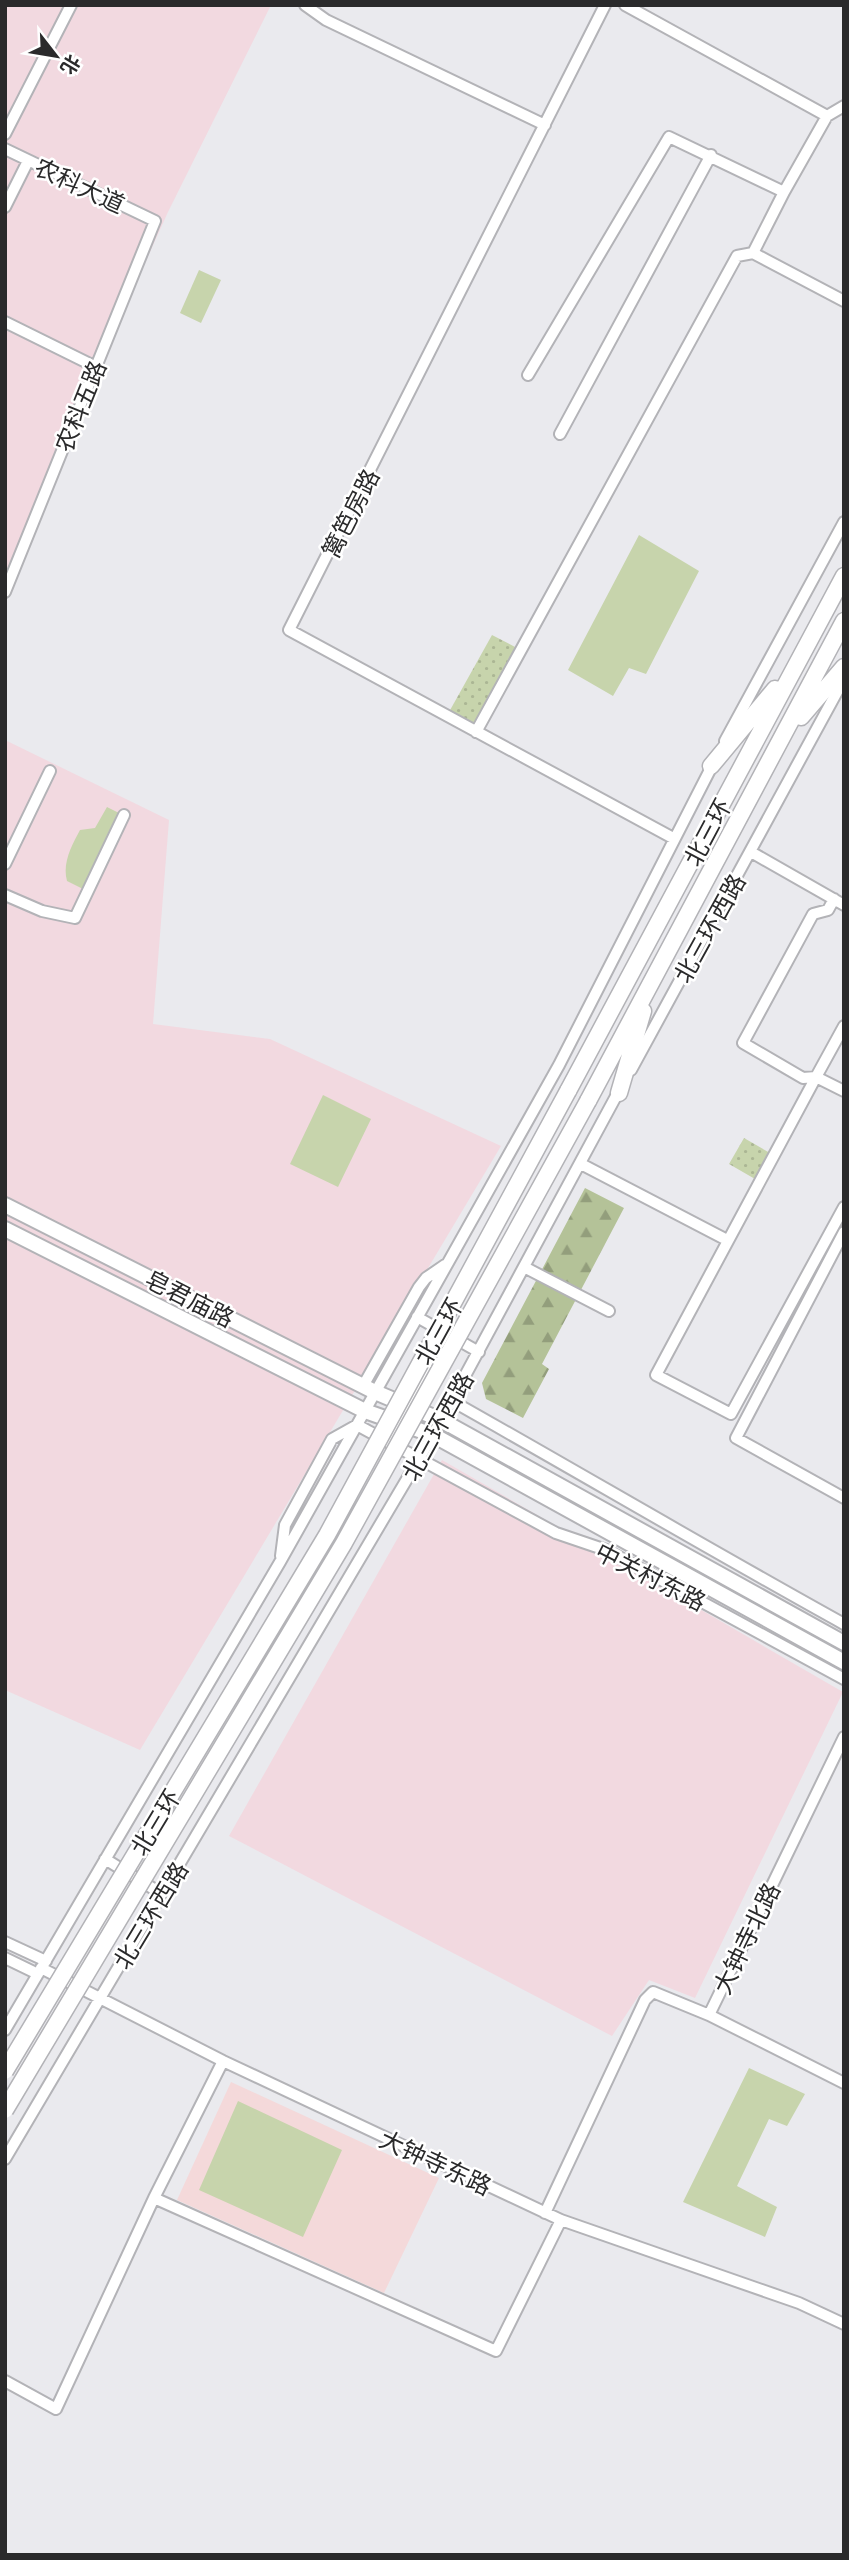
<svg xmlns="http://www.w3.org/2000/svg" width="849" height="2560" font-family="'Exo 2','Noto Sans SC',sans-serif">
<defs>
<pattern id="forest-firs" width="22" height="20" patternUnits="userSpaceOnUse" patternTransform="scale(1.75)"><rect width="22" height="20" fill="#b4c298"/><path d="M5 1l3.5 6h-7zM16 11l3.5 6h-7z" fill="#939e7c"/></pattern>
<pattern id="park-dots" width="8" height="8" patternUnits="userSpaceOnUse" patternTransform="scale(1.75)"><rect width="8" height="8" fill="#c7d4ac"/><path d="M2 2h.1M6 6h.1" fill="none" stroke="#abb694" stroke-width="1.8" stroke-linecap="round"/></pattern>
</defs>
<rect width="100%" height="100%" fill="#eaeaee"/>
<!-- commercial -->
<path fill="#f2d9e0" d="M 5,5 L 271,5 L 168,212 L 5,573 Z
M 5,740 L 169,820 L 153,1024 L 270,1039 L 501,1146 L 140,1750 L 5,1690 Z
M 442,1460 L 843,1692 L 695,1998 L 649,1980 L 612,2036 L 229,1836 Z"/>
<!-- education -->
<path fill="#f4d9da" d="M 231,2082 L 439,2178 L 384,2293 L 177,2200 Z"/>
<!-- forest -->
<path fill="url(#forest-firs)" d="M 585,1188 L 624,1208 L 542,1364 L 549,1369 L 523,1418 L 486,1399 L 482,1383 Z"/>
<!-- park -->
<path fill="url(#park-dots)" d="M 492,635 L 517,648 L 474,726 L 449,712 Z
M 744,1138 L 770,1153 L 755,1179 L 729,1164 Z"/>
<!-- garden -->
<path fill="#c7d4ac" d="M 199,270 L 221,280 L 201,323 L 180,313 Z
M 639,535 L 699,571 L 646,674 L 629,668 L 613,696 L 568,670 Z
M 107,807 L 119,813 L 83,889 L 67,881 C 62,863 72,845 80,830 L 95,828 Z
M 323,1095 L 371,1119 L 338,1187 L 290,1164 Z
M 749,2068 L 805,2094 L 787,2126 L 769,2119 L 737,2186 L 777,2207 L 765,2237 L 683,2202 Z
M 238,2101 L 342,2150 L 303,2237 L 199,2190 Z"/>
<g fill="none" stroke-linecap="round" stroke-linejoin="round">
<defs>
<path id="minor" d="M 305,5 L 326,20 L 545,125
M 605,5 L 289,630 L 673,838
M 625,5 L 827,116
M 5,134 L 71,5
M 5,149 L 155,221 L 5,592
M 5,207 L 28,161
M 753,253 L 844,301
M 5,322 L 96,367
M 528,375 L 669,137 L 784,192 L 827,116 L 844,106
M 560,434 L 711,155
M 476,732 L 737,256 L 753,253 L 784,192
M 725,741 L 844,522
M 751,852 L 844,905
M 5,864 L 50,771
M 5,895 L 42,911 L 75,918 L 124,815
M 834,899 L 828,910 L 813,914 L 743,1043 L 803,1078 L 816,1077 L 844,1026
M 631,1070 L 844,679
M 844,1091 L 816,1077 L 656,1375 L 731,1414 L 844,1207
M 581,1164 L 727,1240
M 844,1232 L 736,1438 L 844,1498
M 524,1267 L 609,1311
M 417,1317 L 479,1352
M 363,1386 L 419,1287 L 426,1278 L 445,1265
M 452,1401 C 583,1475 712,1551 844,1624
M 357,1425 L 556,1533 L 606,1550 L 844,1679
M 389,1443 L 449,1335
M 281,1556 L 285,1525 L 332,1439 L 357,1425
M 105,1859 L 162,1894
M 5,1942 L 46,1961
M 5,1958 L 38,1974
M 41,1968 L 223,2061 L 561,2220 L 799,2303 L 844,2324
M 709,2015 L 844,1737
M 5,2030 L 280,1562 L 559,1065 L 714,762
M 5,2159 L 433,1435 L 621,1087
M 154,2198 L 496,2351 L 561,2220
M 545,2213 L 645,2000 L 653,1992 L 709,2015 L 844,2083
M 5,2381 L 56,2409 L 154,2198 L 223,2061"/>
<path id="major" d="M 5,1205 L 375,1392 L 441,1420 L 844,1643
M 5,1229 L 365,1411 L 433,1435 L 844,1662"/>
<path id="highway" d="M 801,717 L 844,667
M 711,766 L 775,689
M 568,1091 L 844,576
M 619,1093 L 643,1011
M 588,1101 L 844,621"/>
</defs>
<!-- minor casing -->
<use href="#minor" stroke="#b3b3b7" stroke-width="14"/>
<!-- major casing -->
<use href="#major" stroke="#b3b3b7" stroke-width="18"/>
<!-- highway casing -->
<use href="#highway" stroke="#b3b3b7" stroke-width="19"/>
<!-- minor -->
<use href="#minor" stroke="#fff" stroke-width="10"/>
<!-- major -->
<use href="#major" stroke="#fff" stroke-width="14"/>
<!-- highway -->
<use href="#highway" stroke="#fff" stroke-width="16"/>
<defs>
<path id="highway-bridge" d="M 5,2071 L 327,1535 L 568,1091
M 5,2110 L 344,1543 L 588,1101"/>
</defs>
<!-- highway-bridge casing -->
<use href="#highway-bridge" stroke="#b3b3b7" stroke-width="19" stroke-linecap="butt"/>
<!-- highway-bridge -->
<use href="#highway-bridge" stroke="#fff" stroke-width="16"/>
</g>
<g text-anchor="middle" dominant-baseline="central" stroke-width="5" stroke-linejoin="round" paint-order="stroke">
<!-- street labels -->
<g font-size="24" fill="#2a2a2b" stroke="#fff">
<text transform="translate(80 185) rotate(25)">农科大道</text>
<text transform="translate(80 406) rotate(-68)">农科五路</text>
<text transform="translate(350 513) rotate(-63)">篱笆房路</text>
<text transform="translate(707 832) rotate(-62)">北三环</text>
<text transform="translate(709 928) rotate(-61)">北三环西路</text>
<text transform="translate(190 1298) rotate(27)">皂君庙路</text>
<text transform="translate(438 1331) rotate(-61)">北三环</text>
<text transform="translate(437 1426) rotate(-61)">北三环西路</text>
<text transform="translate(651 1576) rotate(27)">中关村东路</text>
<text transform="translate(155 1822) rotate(-59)">北三环</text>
<text transform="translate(150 1915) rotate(-59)">北三环西路</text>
<text transform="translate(746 1938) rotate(-64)">大钟寺北路</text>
<text transform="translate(436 2162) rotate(25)">大钟寺东路</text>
</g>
</g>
<!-- border -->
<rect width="849" height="2560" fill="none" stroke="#2a2a2b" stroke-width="14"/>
<!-- north arrow -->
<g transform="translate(56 56) rotate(121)" stroke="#ffffff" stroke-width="5" paint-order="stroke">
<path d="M0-5L12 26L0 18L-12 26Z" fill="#2a2a2b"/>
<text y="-10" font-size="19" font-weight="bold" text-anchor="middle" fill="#2a2a2b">北</text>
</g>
</svg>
